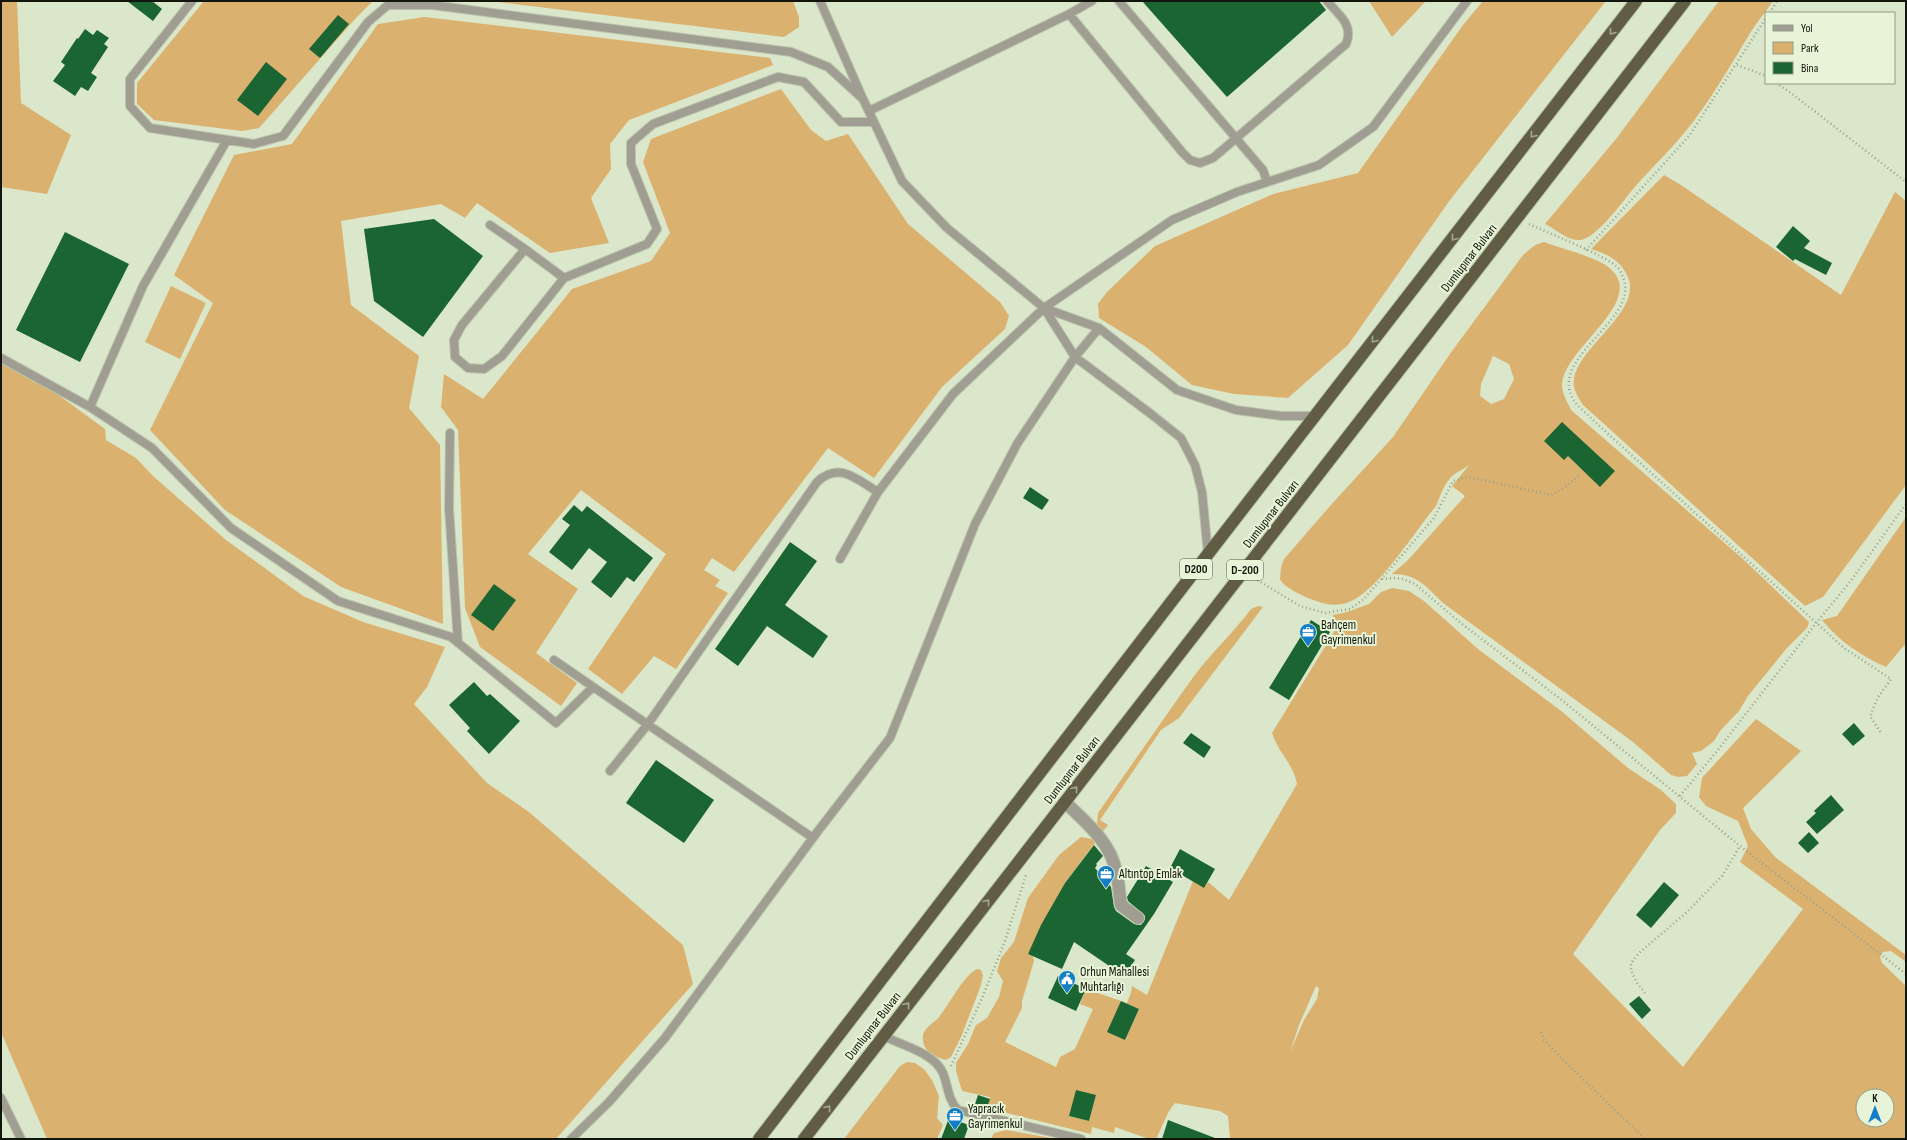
<svg xmlns="http://www.w3.org/2000/svg" width="1907" height="1140" font-family="'Sofia Sans Condensed',sans-serif">
<rect width="100%" height="100%" fill="#dbe7ca"/>
<!-- green -->
<path fill="#dbb16f" fill-rule="evenodd" d="M 1,1 L 17,1 L 21,103 L 71,135 L 47,194 L 1,187 Z
M 204,1 L 373,1 L 355,19 L 267,119 L 259,128 L 242,131 L 154,120 L 137,104 L 137,83 Z
M 490,1 L 793,1 L 799,17 L 799,27 L 784,37 Z
M 1369,1 L 1426,1 L 1392,37 Z
M 1483,1 L 1606,1 L 1450,200 L 1348,345 L 1288,398 L 1234,394 L 1192,385 L 1146,347 L 1099,318 L 1098,304 L 1107,292 L 1155,246 L 1273,194 L 1358,173 L 1463,25 Z
M 1719,1 L 1773,1 C 1767,11 1758,20 1752,30 C 1733,61 1715,93 1693,122 C 1675,146 1653,166 1634,188 C 1623,201 1596,239 1580,240 C 1567,241 1556,229 1545,224 L 1616,139 Z
M 425,17 L 770,58 L 773,65 L 629,120 L 610,144 L 611,169 L 591,198 L 609,243 L 550,253 L 477,203 L 465,218 L 441,204 L 341,221 L 351,305 L 419,356 L 409,408 L 440,445 L 443,624 L 341,587 L 225,510 L 150,430 L 213,303 L 174,275 L 234,155 L 292,144 L 378,24 Z
M 781,89 L 811,130 L 826,141 L 848,134 L 908,224 L 1000,302 L 1009,316 L 1005,329 L 942,387 L 874,478 L 828,448 L 734,572 L 712,558 L 704,570 L 720,580 L 715,586 L 728,593 L 676,669 L 654,656 L 622,694 L 588,669 L 666,554 L 581,490 L 528,554 L 578,589 L 536,653 L 577,683 L 561,706 L 480,647 L 465,608 L 458,430 L 441,407 L 444,374 L 483,399 L 572,289 L 651,261 L 670,233 L 643,162 L 651,139 Z
M 1664,175 L 1681,185 L 1841,295 L 1895,192 L 1906,201 L 1906,485 L 1823,597 L 1805,606 L 1582,404 C 1578,396 1572,389 1574,379 C 1578,346 1645,310 1627,275 C 1619,259 1607,254 1591,249 Z
M 1544,242 C 1560,248 1595,257 1607,266 C 1653,300 1560,349 1562,387 C 1563,395 1568,403 1571,410 L 1743,559 L 1809,622 L 1807,628 L 1786,649 L 1748,696 L 1739,711 L 1720,731 L 1714,741 L 1701,751 L 1692,753 L 1697,764 L 1687,776 L 1678,777 L 1671,775 L 1633,742 L 1443,603 C 1425,586 1418,574 1392,574 L 1408,560 L 1465,496 L 1452,486 L 1470,464 C 1465,469 1456,472 1451,477 C 1444,485 1440,496 1436,506 C 1415,531 1378,591 1349,602 C 1335,608 1321,603 1308,598 C 1297,593 1288,589 1280,580 L 1281,567 L 1284,559 L 1330,506 L 1393,437 L 1452,351 L 1523,255 L 1535,245 ZM 1493,356 L 1509,364 L 1514,379 L 1504,399 L 1491,404 L 1480,396 L 1481,384 Z
M 171,286 L 206,303 L 180,359 L 145,342 Z
M 1,353 L 105,429 L 106,440 L 136,458 L 153,476 L 226,540 L 303,596 L 363,622 L 445,647 L 427,687 L 414,704 L 487,783 L 529,812 L 683,945 L 693,984 L 556,1139 L 47,1139 L 1,1032 Z
M 1906,517 L 1906,643 L 1886,667 C 1861,656 1839,641 1822,620 L 1837,616 Z
M 1392,588 L 1409,591 L 1424,601 L 1478,649 L 1560,710 L 1628,768 L 1661,790 L 1676,804 L 1676,813 L 1660,830 L 1573,954 L 1683,1067 L 1803,909 L 1740,862 L 1748,846 L 1738,821 L 1706,806 L 1699,797 L 1702,778 L 1756,719 L 1801,751 L 1743,808 L 1751,829 L 1775,857 L 1906,955 L 1906,962 L 1891,951 L 1883,952 L 1880,957 L 1882,963 L 1906,986 L 1906,1139 L 1230,1139 L 1228,1116 L 1220,1111 L 1175,1103 L 1169,1111 L 1156,1139 L 1149,1139 L 1115,1127 L 1114,1133 L 1092,1127 L 1091,1134 L 987,1108 L 990,1097 L 962,1091 L 956,1071 L 956,1063 L 968,1044 L 976,1025 L 987,1018 L 999,997 L 1003,981 L 997,971 L 1001,958 L 1014,942 L 1028,898 L 1059,855 L 1081,837 L 1092,839 L 1095,843 L 1065,883 L 1028,954 L 1033,956 L 1034,961 L 1022,1001 L 1022,1008 L 1005,1042 L 1056,1067 L 1060,1057 L 1075,1049 L 1093,1009 L 1080,1004 L 1086,989 L 1121,1001 L 1125,1040 L 1139,1009 L 1127,1004 C 1128,998 1132,993 1132,986 L 1147,995 L 1193,881 L 1204,888 L 1208,882 L 1229,900 L 1297,784 C 1294,765 1278,752 1272,733 L 1334,632 L 1333,615 L 1347,612 L 1369,604 L 1381,592 ZM 1316,986 L 1319,988 L 1317,999 L 1304,1020 L 1290,1052 L 1299,1025 ZM 1096,1095 L 1089,1121 L 1069,1116 ZM 1863,1096 L 1887,1096 L 1887,1120 L 1863,1120 Z
M 1258,606 L 1263,607 L 1179,718 L 1161,730 L 1100,820 L 1108,825 L 1101,834 L 1097,824 L 1098,813 C 1130,767 1162,721 1194,676 C 1212,652 1234,632 1251,609 Z
M 977,969 L 981,970 L 983,976 L 980,988 L 961,1037 L 951,1057 L 946,1060 C 934,1057 921,1050 923,1035 C 925,1027 934,1023 939,1017 C 949,1005 963,976 977,969 Z
M 907,1062 L 915,1063 L 924,1069 L 932,1080 L 939,1096 L 937,1118 L 943,1125 L 937,1139 L 844,1139 L 900,1066 Z
M 1006,1130 L 1057,1139 L 991,1139 L 994,1133 Z"/>
<!-- building -->
<path fill="#1b6533" d="M 127,1 L 152,1 L 162,9 L 153,21 Z
M 1142,1 L 1319,1 L 1326,10 L 1227,97 Z
M 338,15 L 349,24 L 320,58 L 309,49 Z
M 85,29 L 93,35 L 97,30 L 109,38 L 104,44 L 108,47 L 91,73 L 97,77 L 88,91 L 81,87 L 75,96 L 53,81 L 65,65 L 61,62 L 77,38 L 78,39 Z
M 266,62 L 287,79 L 258,116 L 237,100 Z
M 434,219 L 483,256 L 423,337 L 374,301 L 364,229 Z
M 1793,226 L 1810,241 L 1804,248 L 1832,263 L 1826,275 L 1795,259 L 1793,261 L 1776,247 Z
M 65,232 L 129,264 L 80,362 L 16,330 Z
M 1562,422 L 1615,471 L 1600,487 L 1568,456 L 1564,460 L 1544,441 Z
M 1030,487 L 1049,500 L 1042,510 L 1023,498 Z
M 574,505 L 582,512 L 587,506 L 653,558 L 634,582 L 627,577 L 611,598 L 591,582 L 607,562 L 589,548 L 572,570 L 549,552 L 570,525 L 562,519 Z
M 790,542 L 817,561 L 785,605 L 828,636 L 813,658 L 767,626 L 738,666 L 715,649 Z
M 494,584 L 516,600 L 493,631 L 471,615 Z
M 1311,620 L 1330,632 L 1289,700 L 1269,688 Z
M 474,682 L 487,696 L 490,694 L 520,721 L 489,754 L 467,731 L 470,728 L 449,705 Z
M 1854,723 L 1865,736 L 1853,746 L 1842,734 Z
M 1191,733 L 1211,747 L 1204,758 L 1183,743 Z
M 656,760 L 714,800 L 684,843 L 626,803 Z
M 1831,795 L 1844,810 L 1817,834 L 1806,822 L 1816,813 L 1814,811 Z
M 1809,832 L 1819,843 L 1808,853 L 1798,843 Z
M 1094,845 L 1103,856 L 1096,864 L 1097,865 L 1095,868 L 1111,887 L 1114,907 L 1116,911 L 1134,924 L 1141,925 L 1145,919 L 1145,916 L 1128,901 L 1127,897 L 1146,866 L 1173,882 L 1154,914 L 1126,954 L 1135,960 L 1124,976 L 1074,942 L 1062,969 L 1028,954 L 1041,925 L 1065,883 Z
M 1180,849 L 1215,869 L 1204,888 L 1170,868 Z
M 1664,882 L 1679,895 L 1651,928 L 1636,915 Z
M 1058,976 L 1086,989 L 1076,1011 L 1048,998 Z
M 1639,996 L 1651,1010 L 1642,1019 L 1629,1004 Z
M 1121,1001 L 1139,1009 L 1125,1040 L 1107,1032 Z
M 1076,1090 L 1096,1095 L 1089,1121 L 1069,1116 Z
M 978,1095 L 990,1099 L 986,1111 L 974,1107 Z
M 949,1118 L 969,1125 L 964,1139 L 941,1139 Z
M 1168,1120 L 1215,1138 L 1215,1139 L 1162,1139 Z"/>
<g fill="none" stroke-linecap="round" stroke-linejoin="round">
<defs>
<path id="service" d="M 192,1 L 130,79 L 130,106 L 150,128 L 254,144 L 283,136 L 368,22 L 388,5 L 432,5 L 791,52 L 828,67 L 863,99
M 820,1 L 863,99 L 902,181 L 947,228 L 1044,308 L 1075,357 L 1151,414 L 1181,438 L 1195,465 L 1202,492 L 1208,554
M 1119,1 L 1263,170 L 1267,182
M 1069,14 L 1182,152 L 1190,160 L 1200,163 L 1213,158 L 1346,44 C 1354,25 1339,15 1327,1
M 869,111 L 1069,14 L 1092,1
M 227,140 L 143,286 L 90,407 L 152,448 L 231,528 L 338,601 L 451,637 L 556,723 L 593,687
M 490,225 L 525,249
M 564,278 L 502,356 L 484,369 L 468,368 L 455,357 L 454,340 L 462,325 L 525,249 L 564,278 L 647,244 L 657,229 L 631,164 L 631,143 L 653,124 L 778,77 L 804,82 L 841,122 L 874,122
M 1044,308 L 1099,328 L 1177,390 L 1236,410 L 1282,416 L 1316,416
M 1,358 L 90,407
M 450,433 L 449,508 L 458,643
M 840,559 L 878,492 L 953,394 L 1044,308 L 1172,220 L 1237,192 L 1319,165 L 1373,127 L 1467,1
M 554,660 L 813,838
M 610,771 L 648,724 L 817,482 C 839,461 856,479 878,492
M 883,1036 C 902,1045 934,1053 943,1073 C 948,1086 948,1100 958,1110 L 1081,1139
M 1,1098 L 21,1139
M 571,1139 L 609,1102 L 665,1038 L 818,831 L 890,738 L 975,524 L 1017,444 L 1075,357 L 1099,328"/>
<path id="minor" d="M 1065,802 C 1085,822 1110,841 1116,871 C 1119,882 1119,893 1121,905 L 1138,918"/>
<path id="trunk" d="M 759,1139 L 1208,554 L 1636,1
M 804,1139 L 1685,1"/>
</defs>
<!-- service casing -->
<use href="#service" stroke="#bbc5ab" stroke-width="10"/>
<!-- minor casing -->
<use href="#minor" stroke="#bbc5ab" stroke-width="14"/>
<!-- trunk casing -->
<use href="#trunk" stroke="#bbc5ab" stroke-width="14"/>
<!-- path -->
<path stroke="#98a18b" stroke-width="2.5" stroke-dasharray="1 3" stroke-linecap="butt" d="M 1770,13 L 1777,1
M 1737,65 L 1766,76
M 1776,83 L 1791,93 L 1906,182
M 1529,224 C 1551,234 1574,243 1596,254 C 1603,258 1611,261 1617,267 C 1621,270 1622,275 1624,280 C 1637,321 1549,357 1573,399 C 1578,407 1587,414 1594,421 L 1844,648 L 1891,679 L 1878,697 L 1870,716 L 1881,733
M 1586,250 L 1689,136 L 1766,18
M 1254,578 L 1300,606 L 1325,613 L 1350,609 L 1364,599 L 1434,518 L 1453,481 L 1469,477 L 1551,495 L 1565,487 L 1580,475
M 1382,579 L 1394,578 L 1403,579 L 1415,584 L 1462,624 L 1558,697 L 1740,846 L 1906,974
M 1680,796 L 1717,751 L 1817,622 L 1850,582 L 1906,504
M 1645,993 L 1637,983 L 1631,971 L 1631,963 L 1639,953 L 1687,912 L 1722,876 L 1740,846
M 1541,1032 L 1544,1040 L 1561,1058 L 1645,1139
M 951,1066 L 983,996 L 1005,941 L 1026,875"/>
<!-- service -->
<use href="#service" stroke="#a09e92" stroke-width="8"/>
<!-- minor -->
<use href="#minor" stroke="#a09e92" stroke-width="12"/>
<!-- trunk -->
<use href="#trunk" stroke="#605d44" stroke-width="12"/>
</g>
<!-- one-way arrows -->
<defs><path id="oneway-chevron" d="M-2-3.5L2.5 0L-2 3.5" fill="none" stroke-width="1.6" stroke-linecap="round" stroke-linejoin="round"/></defs>
<g stroke="#a4a88e">
<use href="#oneway-chevron" transform="translate(1612 32) rotate(128)"/>
<use href="#oneway-chevron" transform="translate(1533 135) rotate(128)"/>
<use href="#oneway-chevron" transform="translate(1454 238) rotate(128)"/>
<use href="#oneway-chevron" transform="translate(1374 340) rotate(128)"/>
<use href="#oneway-chevron" transform="translate(1075 789) rotate(-52)"/>
<use href="#oneway-chevron" transform="translate(987 902) rotate(-52)"/>
<use href="#oneway-chevron" transform="translate(907 1005) rotate(-52)"/>
<use href="#oneway-chevron" transform="translate(828 1108) rotate(-53)"/>
</g>
<!-- icons -->
<defs>
<symbol id="office-pin" viewBox="-11 -11 22 30"><path d="M0 17L-7.5 6A9.5 9.5 0 1 1 7.5 6Z" fill="#127ec8" stroke="#e8f4d7"/><path d="M-6-3h4V-5.5h4V-3h4V5H-6ZM-1-4.5V-3h2v-1.5ZM-6 0V1H6V0Z" fill="#fff"/></symbol>
<symbol id="civic-pin" viewBox="-11 -11 22 30"><path d="M0 17L-7.5 6A9.5 9.5 0 1 1 7.5 6Z" fill="#127ec8" stroke="#e8f4d7"/><path d="M-.6-6.5H3V-4.5H.6V-3L4-1V1h2V6H-6V1h2V-1L-.6-3ZM-1.2 2.5V6h2.4V2.5Z" fill="#fff"/></symbol>
</defs>
<g fill-rule="evenodd">
<use href="#office-pin" x="1298" y="622" width="20" height="27"/>
<use href="#office-pin" x="1096" y="864" width="20" height="27"/>
<use href="#civic-pin" x="1057" y="969" width="20" height="27"/>
<use href="#office-pin" x="945" y="1106" width="20" height="27"/>
</g>
<g text-anchor="middle" dominant-baseline="central" stroke-width="4" stroke-linejoin="round" paint-order="stroke">
<!-- shield labels -->
<g fill="#e8f4d7" stroke="#525848" stroke-width="1">
<rect x="1180" y="559" width="32" height="20" rx="3"/>
<rect x="1227" y="560" width="36" height="20" rx="3"/>
</g>
<g font-size="12" font-weight="bold" fill="#11150b">
<text x="1196" y="569">D200</text>
<text x="1245" y="570">D-200</text>
</g>
<!-- street labels -->
<g font-size="13" fill="#11150b" stroke="#e8f4d7">
<text transform="translate(1469 258) rotate(-52)">Dumlupınar Bulvarı</text>
<text transform="translate(1271 514) rotate(-52)">Dumlupınar Bulvarı</text>
<text transform="translate(1072 770) rotate(-52)">Dumlupınar Bulvarı</text>
<text transform="translate(873 1026) rotate(-52)">Dumlupınar Bulvarı</text>
</g>
<!-- poi labels -->
<g font-size="13" fill="#11150b" stroke="#e8f4d7" text-anchor="start">
<text x="1321" y="625">Bahçem<tspan x="1321" dy="15">Gayrimenkul</tspan></text>
<text x="1119" y="874">Altıntop Emlak</text>
<text x="1080" y="972">Orhun Mahallesi<tspan x="1080" dy="15">Muhtarlığı</tspan></text>
<text x="968" y="1109">Yapracık<tspan x="968" dy="15">Gayrimenkul</tspan></text>
</g>
</g>
<!-- border -->
<rect width="1907" height="1140" fill="none" stroke="#11150b" stroke-width="4"/>
<!-- legend -->
<rect x="1765" y="12" width="130" height="72" fill="#e8f4d7" stroke="#929b85"/>
<rect x="1773" y="25" width="20" height="6" fill="#a09e92" stroke="#929b85"/>
<text x="1801" y="32" font-size="12" fill="#11150b">Yol</text>
<rect x="1773" y="42" width="20" height="12" fill="#dbb16f" stroke="#929b85"/>
<text x="1801" y="52" font-size="12" fill="#11150b">Park</text>
<rect x="1773" y="62" width="20" height="12" fill="#1b6533" stroke="#929b85"/>
<text x="1801" y="72" font-size="12" fill="#11150b">Bina</text>
<!-- north arrow -->
<g transform="translate(1875 1108)"><circle r="19" fill="#e8f4d7" stroke="#929b85"/>
<path d="M0-3L7 15L0 10L-7 15Z" fill="#127ec8"/>
<text y="-6" font-size="11" font-weight="bold" text-anchor="middle" fill="#11150b">K</text>
</g>
</svg>
